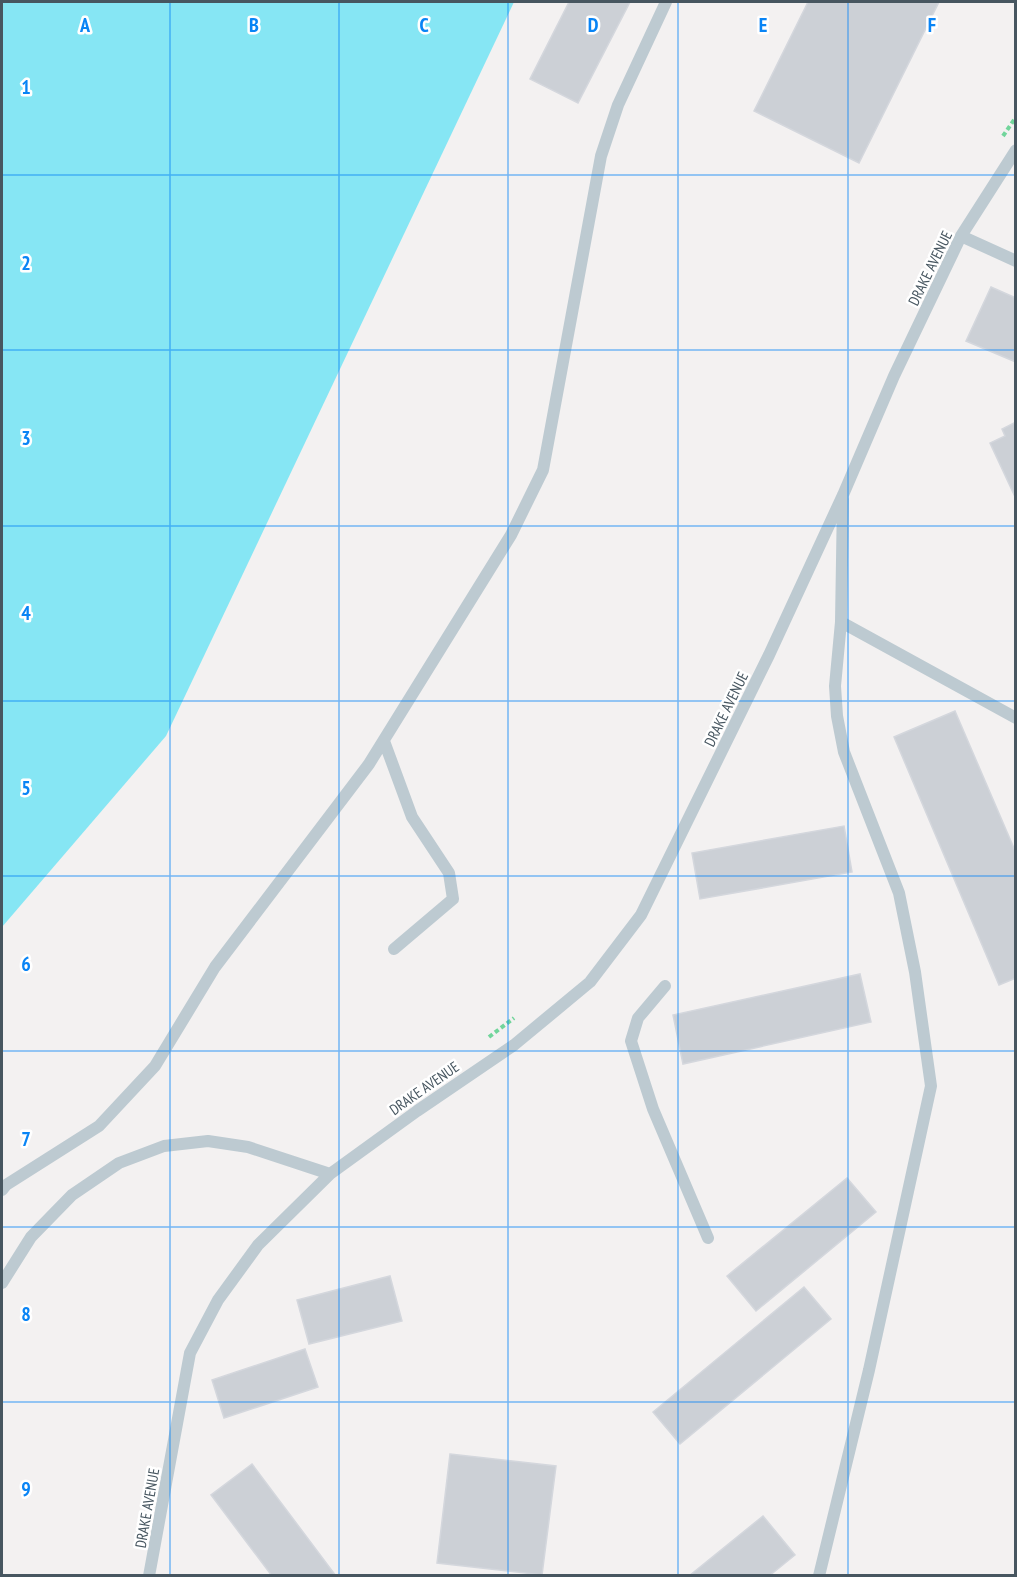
<svg xmlns="http://www.w3.org/2000/svg" width="1017" height="1577" font-family="'PT Sans Narrow',sans-serif">
<rect width="100%" height="100%" fill="#f3f1f1"/>
<!-- water -->
<path fill="#86e6f4" d="M 2,2 L 514,2 L 166,736 L 2,927 Z"/>
<!-- building -->
<path fill="#ccd0d6" stroke="#d4d7dd" stroke-width="1.5" d="M 569,2 L 630,2 L 578,103 L 530,79 Z
M 808,2 L 939,2 L 859,163 L 754,111 Z
M 991,287 L 1016,298 L 1016,362 L 966,341 Z
M 1016,422 L 1016,499 L 990,443 L 1005,436 L 1002,429 Z
M 955,711 L 1016,853 L 1016,978 L 999,985 L 894,737 Z
M 844,826 L 852,872 L 700,899 L 692,853 Z
M 860,974 L 871,1022 L 683,1064 L 673,1015 Z
M 847,1178 L 876,1212 L 756,1311 L 727,1276 Z
M 390,1276 L 402,1321 L 309,1344 L 297,1300 Z
M 804,1287 L 831,1319 L 680,1444 L 653,1412 Z
M 305,1349 L 318,1387 L 224,1418 L 212,1380 Z
M 450,1454 L 556,1466 L 542,1575 L 437,1563 Z
M 252,1464 L 336,1576 L 272,1576 L 211,1495 Z
M 763,1516 L 795,1555 L 769,1576 L 689,1576 Z"/>
<g fill="none" stroke-linecap="round" stroke-linejoin="round">
<!-- path -->
<path stroke="#71d59b" stroke-width="4" stroke-dasharray="4.5 3" stroke-linecap="butt" d="M 1003,136 L 1016,117
M 489,1037 L 514,1018"/>
<!-- lane -->
<path stroke="#bdcad1" stroke-width="12" d="M 961,236 L 1016,261
M 841,622 L 1016,718
M 384,741 L 412,817 L 449,873 L 453,899 L 394,949
M 665,986 L 638,1018 L 631,1041 L 653,1109 L 708,1238
M 2,1190 L 6,1185 L 99,1126 L 155,1066 L 215,967 L 369,764 L 511,535 L 543,470 L 601,156 L 618,105 L 666,2
M 2,1283 L 31,1237 L 72,1195 L 119,1163 L 164,1146 L 208,1141 L 248,1147 L 330,1174
M 149,1576 L 190,1353 L 218,1300 L 258,1245 L 330,1174 L 417,1111 L 514,1045 L 590,982 L 641,915 L 769,655 L 843,495 L 894,376 L 961,236 L 1016,150
M 819,1576 L 869,1370 L 931,1086 L 915,972 L 899,893 L 844,752 L 837,716 L 835,686 L 841,622 L 843,499"/>
</g>
<!-- grid -->
<path fill="none" stroke="#0984f5" stroke-width="1.5" stroke-opacity="0.55" d="M 170,2 L 170,1576M 339,2 L 339,1576M 508,2 L 508,1576M 678,2 L 678,1576M 848,2 L 848,1576M 2,175 L 1016,175M 2,350 L 1016,350M 2,526 L 1016,526M 2,701 L 1016,701M 2,876 L 1016,876M 2,1051 L 1016,1051M 2,1227 L 1016,1227M 2,1402 L 1016,1402"/>
<g text-anchor="middle" dominant-baseline="central" stroke-width="5" stroke-linejoin="round" paint-order="stroke">
<!-- street labels -->
<g font-size="15" fill="#475660" stroke="#fff">
<text transform="translate(930 268) rotate(-64)">DRAKE AVENUE</text>
<text transform="translate(726 709) rotate(-64)">DRAKE AVENUE</text>
<text transform="translate(424 1088) rotate(-35)">DRAKE AVENUE</text>
<text transform="translate(147 1508) rotate(-80)">DRAKE AVENUE</text>
</g>
</g>
<g font-size="20" text-anchor="middle" font-weight="bold" fill="#0984f5" stroke="#fff" stroke-width="5" stroke-linejoin="round" paint-order="stroke">
<text x="85" y="32">A</text>
<text x="254" y="32">B</text>
<text x="424" y="32">C</text>
<text x="593" y="32">D</text>
<text x="763" y="32">E</text>
<text x="932" y="32">F</text>
<text x="26" y="94">1</text>
<text x="26" y="270">2</text>
<text x="26" y="445">3</text>
<text x="26" y="620">4</text>
<text x="26" y="795">5</text>
<text x="26" y="971">6</text>
<text x="26" y="1146">7</text>
<text x="26" y="1321">8</text>
<text x="26" y="1496">9</text>
</g>
<!-- border -->
<rect width="1017" height="1577" fill="none" stroke="#475660" stroke-width="6"/>
</svg>
